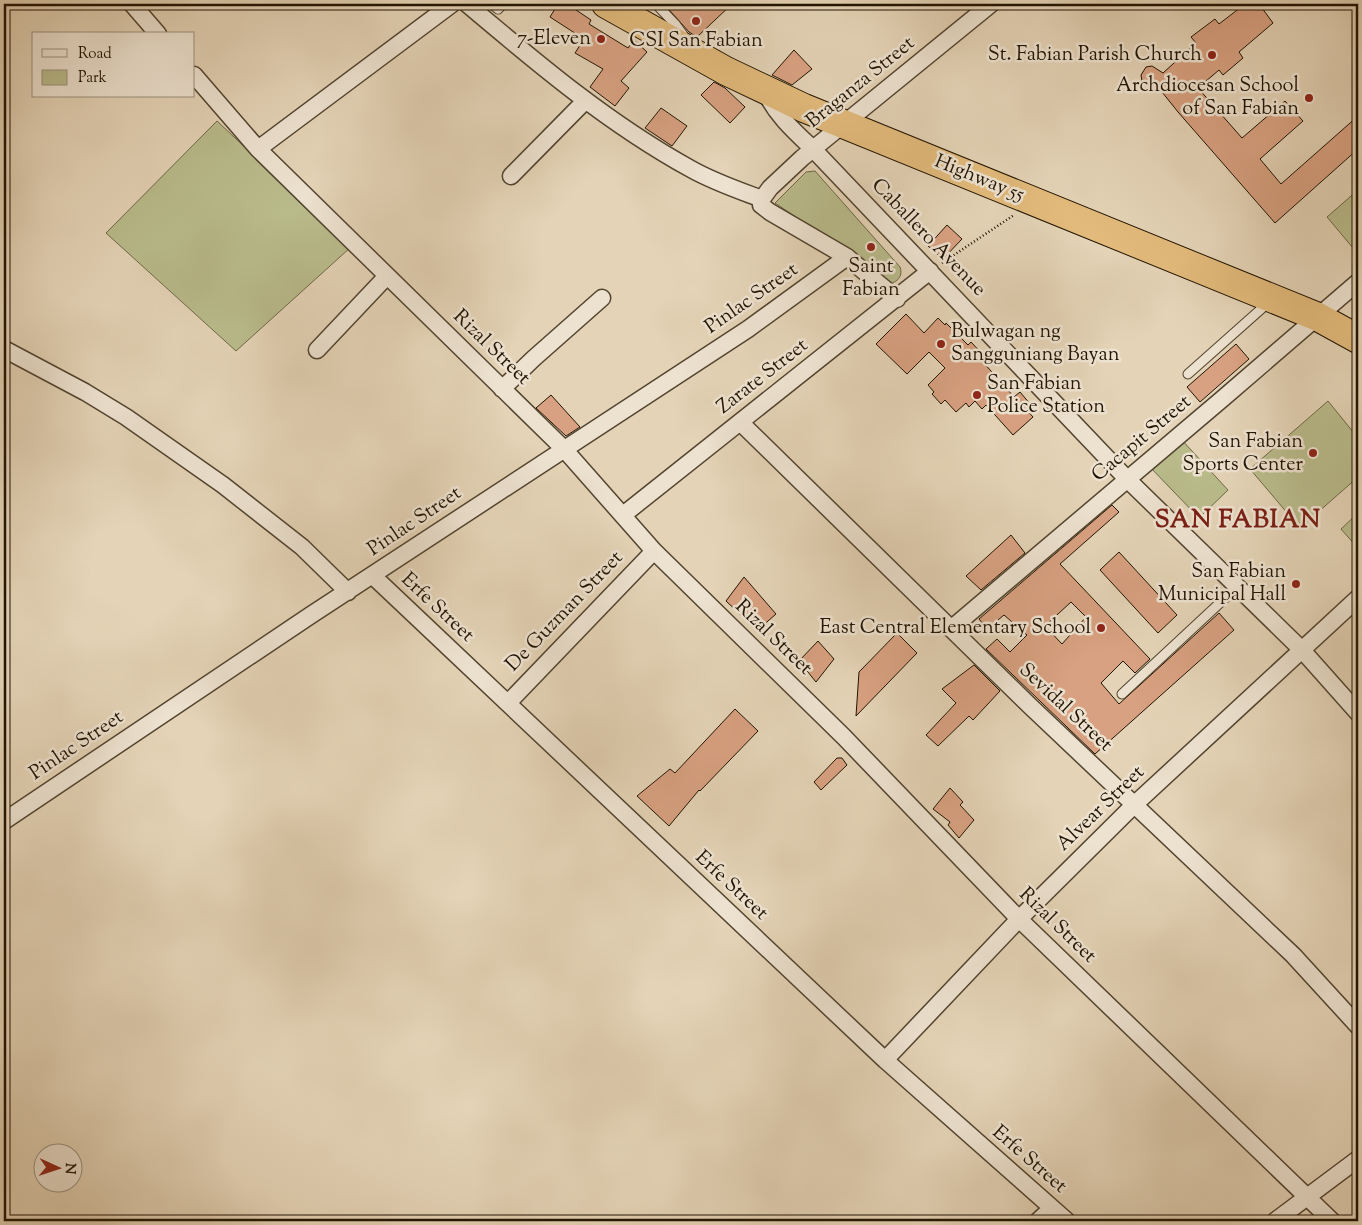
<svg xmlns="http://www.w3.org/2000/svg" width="1362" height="1225" font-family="'Sorts Mill Goudy',serif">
<rect width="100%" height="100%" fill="#e4d3b6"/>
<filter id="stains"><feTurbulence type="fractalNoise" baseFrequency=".004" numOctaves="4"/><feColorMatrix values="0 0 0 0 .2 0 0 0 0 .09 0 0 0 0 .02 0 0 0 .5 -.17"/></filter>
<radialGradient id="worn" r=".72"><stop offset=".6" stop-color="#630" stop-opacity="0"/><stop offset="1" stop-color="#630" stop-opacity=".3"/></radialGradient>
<!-- green -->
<path fill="#b9bb8b" stroke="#6d6846" d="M 217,121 L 351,247 L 236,351 L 106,233 Z
M 815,171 L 900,267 C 903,275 899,281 890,284 L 854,256 L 775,203 L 806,172 Z
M 1358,190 L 1358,243 L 1353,248 L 1327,217 Z
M 1328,401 L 1358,438 L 1358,477 L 1300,528 L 1250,469 Z
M 1180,438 L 1228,490 L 1199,518 L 1149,466 Z
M 1358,513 L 1358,545 L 1356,546 L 1341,529 Z"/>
<!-- building -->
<path fill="#d8a181" stroke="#211402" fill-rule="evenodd" d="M 558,4 L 567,4 L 591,20 L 589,24 L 628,48 L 634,40 L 647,52 L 621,81 L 629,88 L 615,106 L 590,87 L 603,69 L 575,53 L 584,39 L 550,17 Z
M 664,4 L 732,4 L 697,37 L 689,32 Z
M 1245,4 L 1259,4 L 1273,23 L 1239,52 L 1243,58 L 1223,75 L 1219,70 L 1198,88 L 1242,138 L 1285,101 L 1303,121 L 1260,159 L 1281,184 L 1358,116 L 1358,149 L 1275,223 L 1178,112 L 1154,82 L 1142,81 L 1141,75 L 1146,67 L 1152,66 L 1163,73 L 1196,43 L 1191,37 L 1215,19 L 1219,24 Z
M 794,50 L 812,69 L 792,85 L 772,75 Z
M 714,82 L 725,88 L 745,107 L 730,123 L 701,95 Z
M 661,108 L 687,126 L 672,146 L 645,128 Z
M 947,225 L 962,239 L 943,259 L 928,246 Z
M 906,314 L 924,333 L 938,318 L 945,325 L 946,323 L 968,345 L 971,342 L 986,358 L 983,362 L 1014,397 L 1020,392 L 1031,405 L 1026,409 L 1033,417 L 1013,435 L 986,405 L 982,409 L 975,401 L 969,407 L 966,403 L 956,412 L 945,400 L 941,404 L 932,394 L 934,392 L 928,385 L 945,368 L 929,352 L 907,374 L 876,344 Z
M 1236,344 L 1249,359 L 1200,402 L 1187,387 Z
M 551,395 L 580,427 L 566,436 L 536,408 Z
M 1112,505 L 1119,512 L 1060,564 L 1150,659 L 1135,673 L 1123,661 L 1101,683 L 1119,704 L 1219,613 L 1234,630 L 1095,754 L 986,649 L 997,639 L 1010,652 L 1027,635 L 1004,615 L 987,629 L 979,619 ZM 1071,602 L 1086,617 L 1062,644 L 1045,626 Z
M 1011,535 L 1025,553 L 981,590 L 966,576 Z
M 1119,552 L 1177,615 L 1158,633 L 1100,570 Z
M 744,577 L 776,614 L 760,628 L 745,612 L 742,616 L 726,601 Z
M 897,633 L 917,653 L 856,716 L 859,672 Z
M 818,641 L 834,659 L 816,682 L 799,661 Z
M 974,665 L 1000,691 L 973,720 L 969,716 L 938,746 L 926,735 L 956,703 L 942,689 Z
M 735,709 L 758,731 L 700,791 L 699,790 L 669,826 L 637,796 L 670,769 L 675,773 Z
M 837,758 L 842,758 L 847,765 L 821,790 L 814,782 Z
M 950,788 L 963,802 L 960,805 L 974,820 L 959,838 L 948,825 L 950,822 L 933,809 Z"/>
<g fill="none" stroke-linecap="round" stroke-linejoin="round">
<defs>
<path id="lane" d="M 492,4 L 498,9 L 503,4
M 656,4 L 675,24 L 683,35 L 682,39
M 1188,374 L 1269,302
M 1122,694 L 1237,587"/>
<path id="street" d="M 132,4 L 158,34
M 467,4 C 538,64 609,124 691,169 C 714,182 738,190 762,199
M 194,75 L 258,149 L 564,449 L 654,551 L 844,737 L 1019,919 L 1332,1221
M 765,91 C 776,115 794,131 813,149 L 1127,479 L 1302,650 L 1358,713
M 258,149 L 452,4
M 511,176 L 585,101
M 762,199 L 770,188 L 802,158 L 991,4
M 762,199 L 761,205 L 770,212 L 847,257 L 897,299
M 4,349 L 85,392 L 126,417 L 223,485 L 302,547 L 348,592
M 317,350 L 387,276
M 502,389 L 533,359 L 602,298
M 740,422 L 1029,705 L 1293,955 L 1358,1026
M 623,515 L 930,271
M 373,576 L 885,1060 L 1067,1221
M 952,628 L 1221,400 L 1358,282
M 508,703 L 654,551
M 4,821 L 311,615 L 748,329 L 847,257
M 885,1060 L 1019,919 L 1135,804 L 1358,598
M 1038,1221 L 1052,1208
M 1275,1221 L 1358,1159"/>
<path id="highway" d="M 606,4 L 726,71 L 804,108 L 1318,317 L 1358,339"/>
</defs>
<!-- lane casing -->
<use href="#lane" stroke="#52442f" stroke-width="11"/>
<!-- street casing -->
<use href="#street" stroke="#52442f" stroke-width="19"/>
<!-- highway casing -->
<use href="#highway" stroke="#211402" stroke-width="30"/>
<!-- path -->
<path stroke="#211402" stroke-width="2.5" stroke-dasharray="1 2.5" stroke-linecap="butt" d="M 942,263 L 1014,215"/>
<!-- lane -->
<use href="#lane" stroke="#ede2d0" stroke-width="9"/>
<!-- street -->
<use href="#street" stroke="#ede2d0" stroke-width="16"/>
<!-- highway -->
<use href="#highway" stroke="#e2ba7b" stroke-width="28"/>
</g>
<!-- markers -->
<g fill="#8f2418" stroke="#ede2d0" stroke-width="2">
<circle cx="696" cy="21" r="5"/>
<circle cx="601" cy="39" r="5"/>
<circle cx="1212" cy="55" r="5"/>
<circle cx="1309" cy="98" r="5"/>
<circle cx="871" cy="247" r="5"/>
<circle cx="941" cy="344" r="5"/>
<circle cx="977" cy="395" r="5"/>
<circle cx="1313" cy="453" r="5"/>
<circle cx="1296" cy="584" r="5"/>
<circle cx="1101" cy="628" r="5"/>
</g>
<g text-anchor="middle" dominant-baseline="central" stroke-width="5" stroke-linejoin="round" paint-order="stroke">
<!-- poi labels -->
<g font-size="20" fill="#211402" stroke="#ede2d0" text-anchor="end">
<text x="591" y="39">7-Eleven</text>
<text x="696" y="41" text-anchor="middle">CSI San Fabian</text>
<text x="1202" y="55">St. Fabian Parish Church</text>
<text x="1299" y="86">Archdiocesan School<tspan x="1299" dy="23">of San Fabian</tspan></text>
<text x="871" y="267" text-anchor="middle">Saint<tspan x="871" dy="23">Fabian</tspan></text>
<text x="951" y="332" text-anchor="start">Bulwagan ng<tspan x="951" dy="23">Sangguniang Bayan</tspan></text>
<text x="987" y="384" text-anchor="start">San Fabian<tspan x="987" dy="23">Police Station</tspan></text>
<text x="1303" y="442">San Fabian<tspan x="1303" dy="23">Sports Center</tspan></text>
<text x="1286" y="572">San Fabian<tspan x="1286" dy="23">Municipal Hall</tspan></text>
<text x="1091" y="628">East Central Elementary School</text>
</g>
<!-- street labels -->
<g font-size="20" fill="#211402" stroke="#ede2d0">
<text transform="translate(861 83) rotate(-39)">Braganza Street</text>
<text transform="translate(979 179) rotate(22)">Highway 55</text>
<text transform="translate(928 238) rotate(46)">Caballero Avenue</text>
<text transform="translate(752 299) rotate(-35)">Pinlac Street</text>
<text transform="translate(491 348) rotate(44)">Rizal Street</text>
<text transform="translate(763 377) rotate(-38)">Zarate Street</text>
<text transform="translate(1142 439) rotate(-40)">Cacapit Street</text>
<text transform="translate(415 522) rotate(-34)">Pinlac Street</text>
<text transform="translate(437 608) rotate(43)">Erfe Street</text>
<text transform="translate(565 612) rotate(-46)">De Guzman Street</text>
<text transform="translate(773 638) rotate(44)">Rizal Street</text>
<text transform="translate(1065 708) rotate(43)">Sevidal Street</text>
<text transform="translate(77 746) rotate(-34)">Pinlac Street</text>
<text transform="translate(1101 809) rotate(-44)">Alvear Street</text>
<text transform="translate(731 886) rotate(43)">Erfe Street</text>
<text transform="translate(1057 926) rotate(44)">Rizal Street</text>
<text transform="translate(1029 1160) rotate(41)">Erfe Street</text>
</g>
<!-- district labels -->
<g font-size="25" font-weight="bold" letter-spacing="1" fill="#7a1f14" stroke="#ede2d0">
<text x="1238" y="521">SAN FABIAN</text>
</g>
</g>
<!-- margin -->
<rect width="1362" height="1225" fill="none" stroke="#e4d3b6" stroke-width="20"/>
<rect x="5" y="5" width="1352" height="1215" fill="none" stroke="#211402" stroke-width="2.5"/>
<rect x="10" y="10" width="1342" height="1205" fill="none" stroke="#211402"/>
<!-- legend -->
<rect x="32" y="32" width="162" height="65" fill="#ede2d0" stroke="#9b907e"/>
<rect x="42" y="49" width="25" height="8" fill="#ede2d0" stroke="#9b907e"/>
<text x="78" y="58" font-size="15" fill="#211402">Road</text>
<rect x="42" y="70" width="25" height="15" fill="#b9bb8b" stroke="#9b907e"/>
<text x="78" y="82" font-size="15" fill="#211402">Park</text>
<!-- north arrow -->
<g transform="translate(58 1168) rotate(93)"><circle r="24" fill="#ede2d0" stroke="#9b907e"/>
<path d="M0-4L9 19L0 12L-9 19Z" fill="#8f2418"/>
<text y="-8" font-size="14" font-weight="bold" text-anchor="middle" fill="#211402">N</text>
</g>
<rect width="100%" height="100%" filter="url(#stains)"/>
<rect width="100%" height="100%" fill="url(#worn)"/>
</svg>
